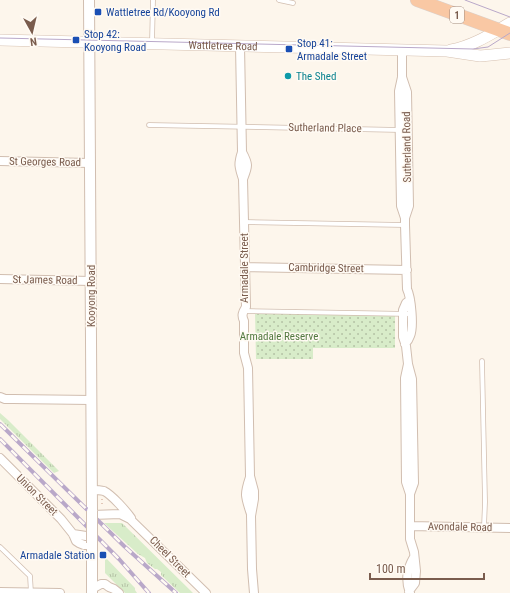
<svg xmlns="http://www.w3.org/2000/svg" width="510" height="593" font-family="'Roboto Condensed',sans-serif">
<defs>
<pattern id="grass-tufts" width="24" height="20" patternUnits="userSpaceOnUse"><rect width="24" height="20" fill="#d8ecc9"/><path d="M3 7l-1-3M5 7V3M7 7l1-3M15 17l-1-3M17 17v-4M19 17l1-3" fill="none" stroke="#b4c2a5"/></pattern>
<pattern id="park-dots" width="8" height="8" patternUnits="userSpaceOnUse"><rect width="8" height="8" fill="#d8ecc9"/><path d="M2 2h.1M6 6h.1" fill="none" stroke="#b4c2a5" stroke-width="1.8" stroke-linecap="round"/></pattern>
</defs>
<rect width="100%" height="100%" fill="#fdf6ec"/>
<!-- grass -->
<path fill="url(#grass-tufts)" d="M 0,413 L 8,420 L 59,471 L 54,473 L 0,419 Z
M 104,523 L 122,523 L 193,593 L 180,593 L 161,575 L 161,572 L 157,569 L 155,569 L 147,563 L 145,558 L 138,554 Z
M 105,557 L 135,588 L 135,590 L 137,593 L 125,593 L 105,573 Z"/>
<!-- park -->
<path fill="url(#park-dots)" d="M 255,312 L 395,313 L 395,348 L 313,348 L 313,359 L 256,359 Z"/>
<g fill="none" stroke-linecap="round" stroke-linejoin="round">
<defs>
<path id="service" d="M 279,0 L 293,3
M 152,43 L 153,0
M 149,125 L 401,130
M 244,222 L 405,225
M 244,311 L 411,314
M 482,361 L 485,502 L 484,527
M 0,547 L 30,576 L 31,593"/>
<path id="minor" d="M 240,46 L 242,152 C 238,164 239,167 243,179 L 246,307 C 243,312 241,315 244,321 L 244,353 L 248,368 L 250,476 L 254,491 L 254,499 L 251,516 L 252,569 L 254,593
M 402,50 L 402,77 L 399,91 L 401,206 L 405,218
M 402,77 L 407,92 L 409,206 L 405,218 L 405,225 L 407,289 C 411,297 414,327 410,336 C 409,339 407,342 405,344
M 242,152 C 249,165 248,166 243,179
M 0,161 L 90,163
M 245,267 L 407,270
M 0,279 L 91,281
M 408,364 L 405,378 L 406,482 L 410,494 L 410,539 L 414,552 L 416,571 L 415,583 L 409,591
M 0,397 L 5,399 L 13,399 L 91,400
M 0,458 L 61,519 L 73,534 L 76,541 L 79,543 L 84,545 L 92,545
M 250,477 C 244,495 245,496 251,514
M 92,490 C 96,490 100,490 104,491 C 112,495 126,511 131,518
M 410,494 L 414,483 L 412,379 L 408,364 L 406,346 L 403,337 L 403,310 L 406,303 L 410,300
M 92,515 L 120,514 L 130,519 L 206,593
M 410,526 L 510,528
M 73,534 L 86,536
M 92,589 L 101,584 L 105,584 L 109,587 L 114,589 L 119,593
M 0,592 L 60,593
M 410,593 C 405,579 407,569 414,557"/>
<path id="tertiary" d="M 89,0 L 92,511
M 92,543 L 92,593"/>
<g id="secondary">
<path id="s1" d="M 0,40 L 447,51 L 480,56 L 491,55 L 510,53"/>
<path d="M 451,50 C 473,46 491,34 510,23"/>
</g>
<path id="trunk" d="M 417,0 L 510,34"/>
</defs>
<!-- service casing -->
<use href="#service" stroke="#d1beb0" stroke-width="5.5"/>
<!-- minor casing -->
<use href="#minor" stroke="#d1beb0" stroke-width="10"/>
<!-- tertiary casing -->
<use href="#tertiary" stroke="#d1beb0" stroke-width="12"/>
<!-- secondary casing -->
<use href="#secondary" stroke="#d6c0b0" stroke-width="12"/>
<!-- trunk casing -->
<use href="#trunk" stroke="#dad1cd" stroke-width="14"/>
<!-- path -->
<path stroke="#d9b8a5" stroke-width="1.5" stroke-dasharray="1 3" stroke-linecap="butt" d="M 102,499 L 102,507"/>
<!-- service -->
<use href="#service" stroke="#fff" stroke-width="4"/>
<!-- minor -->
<use href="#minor" stroke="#fff" stroke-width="8"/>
<!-- tertiary -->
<use href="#tertiary" stroke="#fff" stroke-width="10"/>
<!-- secondary -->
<use href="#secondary" stroke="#fff" stroke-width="11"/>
<!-- trunk -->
<use href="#trunk" stroke="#f9c8a4" stroke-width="13"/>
<!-- tram -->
<path stroke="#b9a8c9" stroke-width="1" d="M 465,0 L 510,17
M 0,38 L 473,49 L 488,47 L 510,33"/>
<defs>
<path id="rail" d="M 0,424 L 124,546 L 176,593
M 0,439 L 119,559 L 149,593"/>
</defs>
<!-- rail casing -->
<use href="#rail" stroke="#b9a8c9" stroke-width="4"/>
<!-- rail -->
<use href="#rail" stroke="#fffaf3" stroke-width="2.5" stroke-dasharray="8" stroke-linecap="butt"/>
<defs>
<path id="tertiary-bridge" d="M 92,511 L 92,543"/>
</defs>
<!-- tertiary-bridge casing -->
<use href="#tertiary-bridge" stroke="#d1beb0" stroke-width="12" stroke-linecap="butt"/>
<!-- tertiary-bridge -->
<use href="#tertiary-bridge" stroke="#fff" stroke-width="10"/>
</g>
<!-- markers -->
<g fill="#1a4fb4" stroke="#fffaf3" stroke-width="1.5">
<rect x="94" y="8" width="8" height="8" rx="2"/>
<rect x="72" y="36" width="8" height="8" rx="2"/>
<rect x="285" y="45" width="8" height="8" rx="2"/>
<rect x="99" y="551" width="8" height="8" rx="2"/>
</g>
<circle fill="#0f9aa8" stroke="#fffaf3" stroke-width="1.5" cx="288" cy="76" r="4"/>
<g text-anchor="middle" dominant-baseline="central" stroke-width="3" stroke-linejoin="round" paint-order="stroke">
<!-- shield labels -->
<rect fill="#fffaf3" stroke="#a28b7f" stroke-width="1" x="450" y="7" width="14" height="16" rx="3"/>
<g font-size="10" font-weight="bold" fill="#7a5c4d">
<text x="457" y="15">1</text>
</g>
<!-- transit labels -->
<g font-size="11" fill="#164399" stroke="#fffaf3" text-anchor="start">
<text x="106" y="12">Wattletree Rd/Kooyong Rd</text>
<text x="84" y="34">Stop 42:<tspan x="84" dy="13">Kooyong Road</tspan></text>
<text x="297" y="43">Stop 41:<tspan x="297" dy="13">Armadale Street</tspan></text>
<text x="95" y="555" text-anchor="end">Armadale Station</text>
</g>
<!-- street labels -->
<g font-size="11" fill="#7a5c4d" stroke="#fffaf3">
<text stroke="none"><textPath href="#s1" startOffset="223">Wattletree Road</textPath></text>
<text transform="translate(325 128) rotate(1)">Sutherland Place</text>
<text transform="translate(407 147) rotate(-91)">Sutherland Road</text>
<text transform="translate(45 162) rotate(1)">St Georges Road</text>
<text transform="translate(244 268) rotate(-90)">Armadale Street</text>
<text transform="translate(326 268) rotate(1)">Cambridge Street</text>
<text transform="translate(45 280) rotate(1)">St James Road</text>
<text transform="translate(91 296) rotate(-90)">Kooyong Road</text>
<text transform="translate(37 495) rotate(45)">Union Street</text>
<text transform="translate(460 527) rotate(1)">Avondale Road</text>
<text transform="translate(170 557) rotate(45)">Cheel Street</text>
</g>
<!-- culture labels -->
<g font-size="11" fill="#0d838f" stroke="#fffaf3" text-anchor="start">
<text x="296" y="76">The Shed</text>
</g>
<!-- park labels -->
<g font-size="11" fill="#537a41" stroke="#fffaf3">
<text x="279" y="336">Armadale Reserve</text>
</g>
</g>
<!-- north arrow -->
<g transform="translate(32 32) rotate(172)" stroke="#fffaf3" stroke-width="3" paint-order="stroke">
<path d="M0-3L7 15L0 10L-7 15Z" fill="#7a5c4d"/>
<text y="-6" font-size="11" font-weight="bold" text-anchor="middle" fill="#7a5c4d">N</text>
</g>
<!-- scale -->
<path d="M370 573v6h114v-6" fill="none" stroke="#7a5c4d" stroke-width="2"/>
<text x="376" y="573" font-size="12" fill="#7a5c4d" stroke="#fffaf3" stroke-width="3" paint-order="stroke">100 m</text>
</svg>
